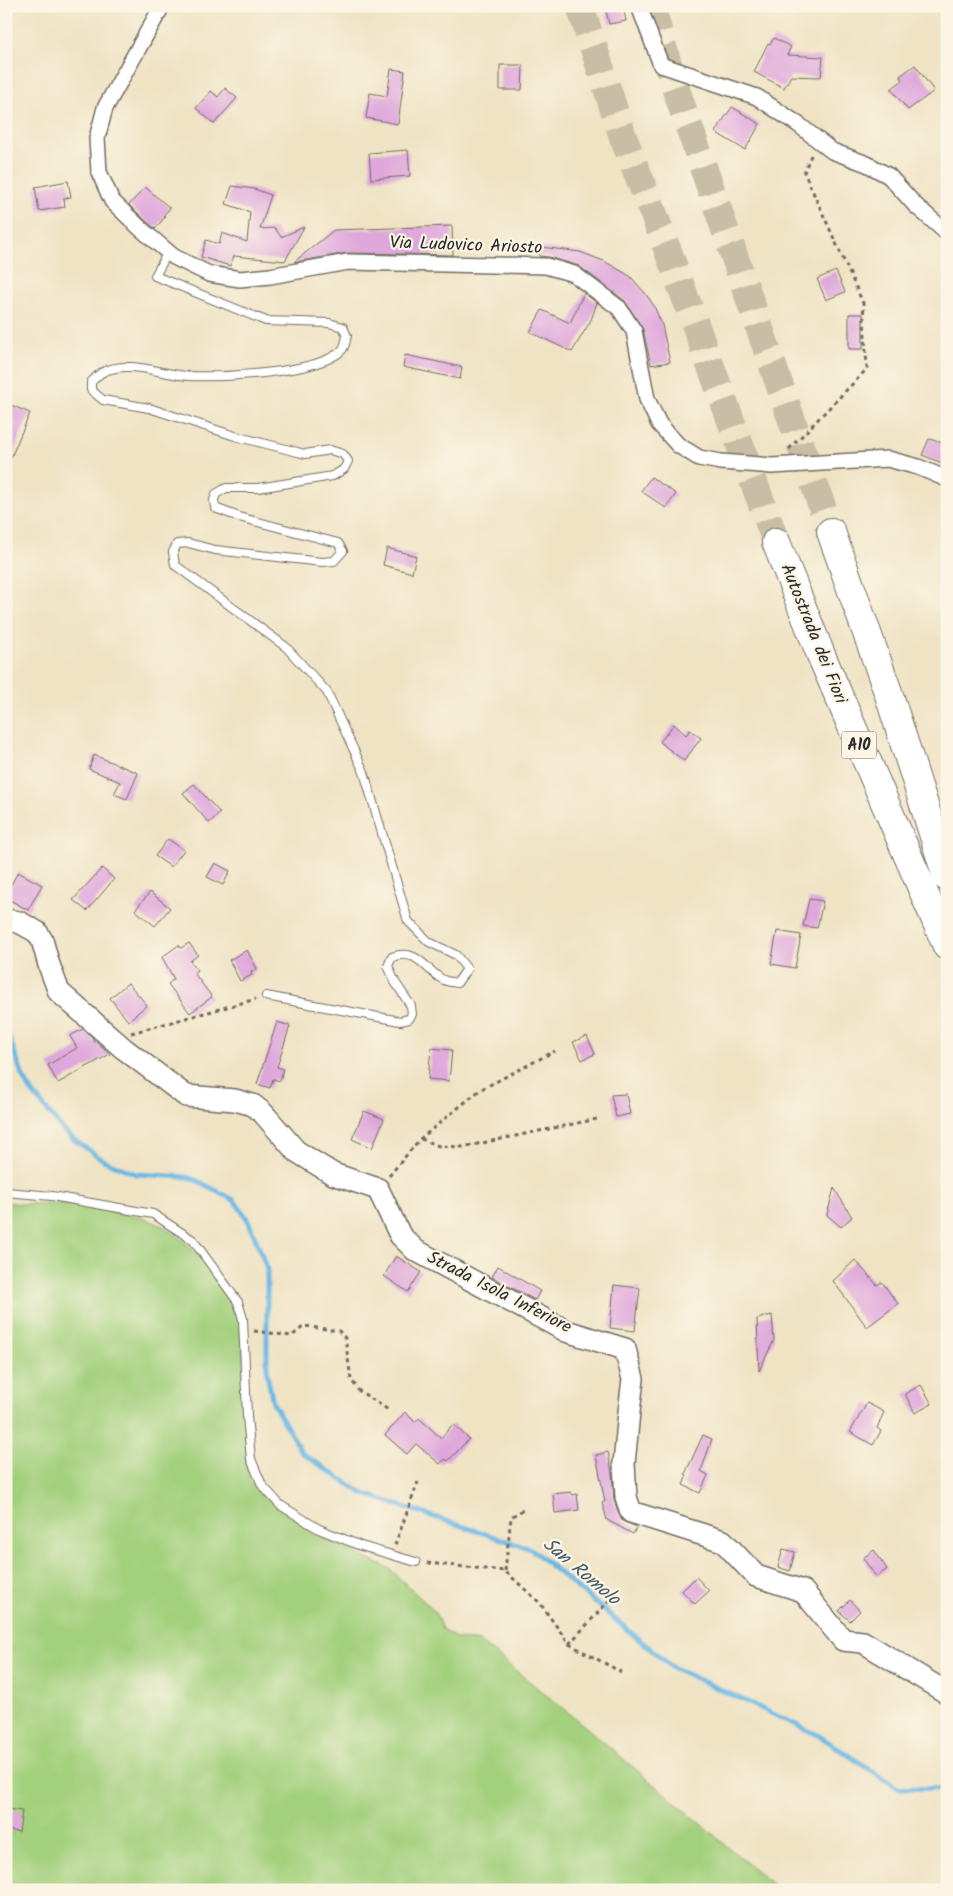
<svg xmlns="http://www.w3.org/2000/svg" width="953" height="1896" font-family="Kalam,sans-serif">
<rect width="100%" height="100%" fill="#fcf5e5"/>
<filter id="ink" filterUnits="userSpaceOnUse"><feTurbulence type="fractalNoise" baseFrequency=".02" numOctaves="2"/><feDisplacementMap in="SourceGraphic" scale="10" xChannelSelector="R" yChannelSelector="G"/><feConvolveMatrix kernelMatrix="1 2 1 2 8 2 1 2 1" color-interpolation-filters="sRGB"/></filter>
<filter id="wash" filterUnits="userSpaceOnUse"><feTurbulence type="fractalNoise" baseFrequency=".0096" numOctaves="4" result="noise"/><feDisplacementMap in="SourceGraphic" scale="20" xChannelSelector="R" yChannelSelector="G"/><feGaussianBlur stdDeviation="1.12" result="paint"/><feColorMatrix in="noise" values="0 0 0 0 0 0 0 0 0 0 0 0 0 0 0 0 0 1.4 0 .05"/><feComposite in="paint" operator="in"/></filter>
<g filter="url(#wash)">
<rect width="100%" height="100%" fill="#efe3c4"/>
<!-- green -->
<path fill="#a3d07d" stroke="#677e54" d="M 6,1202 L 21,1204 L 68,1203 L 147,1219 L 164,1227 L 180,1238 L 214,1269 L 222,1279 L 239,1321 L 243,1350 L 249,1480 L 262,1495 L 299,1520 L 311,1533 L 390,1569 L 435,1612 L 442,1629 L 457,1639 L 480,1642 L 576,1719 L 779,1890 L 6,1890 Z"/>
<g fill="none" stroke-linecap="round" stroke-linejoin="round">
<!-- stream -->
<path stroke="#6ab7e4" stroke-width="5" d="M 6,1028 L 23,1077 L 32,1092 L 64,1131 L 77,1142 L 105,1161 L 136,1174 L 187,1177 L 196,1180 L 234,1200 L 248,1220 L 267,1268 L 267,1374 L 273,1403 L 302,1453 L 362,1493 L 531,1549 L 672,1667 L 818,1735 L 898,1788 L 947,1789"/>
</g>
<g id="blocks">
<!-- building -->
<path fill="#dfa8dc" d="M 605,6 L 623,6 L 626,21 L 609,24 Z
M 774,38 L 791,47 L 787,55 L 823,57 L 821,77 L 791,76 L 784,88 L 754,72 L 768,43 L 770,44 Z
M 500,65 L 523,65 L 522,90 L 500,90 Z
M 915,65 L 934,91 L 908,110 L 891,89 L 903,80 L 900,76 Z
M 391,69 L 405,71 L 398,124 L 366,118 L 370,93 L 387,96 Z
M 225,88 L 237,98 L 214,124 L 196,108 L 211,91 L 218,97 Z
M 732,107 L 760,124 L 745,150 L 715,132 Z
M 408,150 L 410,176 L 371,179 L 369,153 Z
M 68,181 L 71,197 L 64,198 L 65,207 L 39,211 L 35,187 Z
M 232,186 L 254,189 L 271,195 L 260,229 L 275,228 L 281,237 L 304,227 L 285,261 L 234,256 L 230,266 L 201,257 L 206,240 L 219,244 L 222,233 L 247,242 L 250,212 L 226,204 Z
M 145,187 L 170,208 L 163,216 L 165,217 L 155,229 L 129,205 Z
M 452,226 L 453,255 L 348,253 L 294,262 L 334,230 Z
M 541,247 L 580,252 L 604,261 L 630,276 L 645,293 L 654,306 L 662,325 L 670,362 L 651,365 L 643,329 L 625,301 L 579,266 L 549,257 L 539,256 Z
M 836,271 L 845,292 L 826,300 L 817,279 Z
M 584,293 L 597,303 L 591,320 L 572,352 L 530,332 L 542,310 L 570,323 Z
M 849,314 L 863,314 L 863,349 L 849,349 Z
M 405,355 L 462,367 L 460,379 L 403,367 Z
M 6,403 L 30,413 L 6,469 Z
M 929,439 L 947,444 L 947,465 L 922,455 Z
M 651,477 L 676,494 L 666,508 L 641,491 Z
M 387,548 L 416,556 L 412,573 L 383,565 Z
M 674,724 L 686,735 L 690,730 L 701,738 L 684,761 L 660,742 Z
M 94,755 L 138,773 L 127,799 L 114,794 L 120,782 L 89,769 Z
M 194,784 L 220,813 L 209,823 L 183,793 Z
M 168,839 L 184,850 L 171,867 L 155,856 Z
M 215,863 L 230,871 L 223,885 L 207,877 Z
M 102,868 L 114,879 L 87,911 L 73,900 Z
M 18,872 L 42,885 L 28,910 L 6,898 L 6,894 Z
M 150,892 L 170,908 L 155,926 L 135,910 Z
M 809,899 L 823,901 L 817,928 L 803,926 Z
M 777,931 L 801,935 L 795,968 L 771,964 Z
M 189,943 L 198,955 L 190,961 L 197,970 L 194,973 L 212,997 L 190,1013 L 168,984 L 174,979 L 162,957 L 179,945 L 181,948 Z
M 247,950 L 257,969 L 251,972 L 252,975 L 240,981 L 229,960 Z
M 128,983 L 147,1005 L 128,1021 L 110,998 Z
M 277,1022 L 290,1026 L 277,1067 L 283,1069 L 280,1081 L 273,1079 L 270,1088 L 257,1084 Z
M 83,1029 L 92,1037 L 94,1042 L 96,1041 L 110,1054 L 58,1083 L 48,1065 L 77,1048 L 70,1036 Z
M 587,1036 L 595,1054 L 582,1060 L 573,1042 Z
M 431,1048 L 452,1050 L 449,1081 L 428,1079 Z
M 626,1094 L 630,1114 L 616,1117 L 611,1095 Z
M 364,1111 L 384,1119 L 372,1148 L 352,1139 Z
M 834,1188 L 852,1217 L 841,1227 L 827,1215 Z
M 396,1256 L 421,1272 L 408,1292 L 384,1276 Z
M 855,1260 L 877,1285 L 882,1282 L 898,1304 L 867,1327 L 833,1281 Z
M 498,1266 L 540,1291 L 535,1300 L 492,1277 Z
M 614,1285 L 640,1288 L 635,1331 L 610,1328 Z
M 772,1315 L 774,1340 L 759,1371 L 757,1319 Z
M 921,1385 L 932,1404 L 915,1413 L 905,1394 Z
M 867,1403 L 884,1412 L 877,1428 L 881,1431 L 873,1445 L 850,1432 Z
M 405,1412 L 415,1422 L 419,1418 L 441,1438 L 453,1424 L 469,1439 L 448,1461 L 445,1459 L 440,1464 L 416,1444 L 407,1454 L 385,1435 Z
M 703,1435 L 712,1439 L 701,1471 L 708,1475 L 700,1493 L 683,1485 L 687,1475 L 685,1474 Z
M 608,1452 L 612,1473 L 614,1501 L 622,1521 L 637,1527 L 633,1534 L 607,1520 L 602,1502 L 605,1502 L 596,1455 Z
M 571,1492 L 572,1495 L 577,1494 L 579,1510 L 555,1513 L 553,1494 Z
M 783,1549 L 795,1552 L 790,1571 L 778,1567 Z
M 874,1550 L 887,1569 L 876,1577 L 863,1558 Z
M 696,1577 L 709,1591 L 695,1604 L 682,1591 Z
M 850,1600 L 860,1611 L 850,1621 L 839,1611 Z
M 7,1809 L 22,1811 L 19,1832 L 6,1830 Z"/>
</g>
</g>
<g filter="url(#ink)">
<use href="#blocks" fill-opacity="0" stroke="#706b61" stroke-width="1"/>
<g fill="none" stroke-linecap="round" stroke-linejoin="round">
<!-- highway-tunnel -->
<path stroke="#c8bea5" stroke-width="28" stroke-dasharray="28 14" stroke-linecap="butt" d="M 580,6 L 623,137 L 662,235 L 776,542
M 651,6 L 673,81 L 831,532"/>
<defs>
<path id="lane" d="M 168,252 L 155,276 L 266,321 L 329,323 L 343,327 L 347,336 C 346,340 345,347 342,350 C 319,374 222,377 189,376 C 162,375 130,359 103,372 C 98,374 95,379 91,382 L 91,390 L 103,400 L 149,408 L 235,436 L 290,450 L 305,454 L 330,450 L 343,454 L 348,461 L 344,469 L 333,476 L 258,488 L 226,488 L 216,494 L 214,500 L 215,508 L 239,517 L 338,543 L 343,551 L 334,561 L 322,562 L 215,550 L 188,543 L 177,544 L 173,552 L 175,565 L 286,647 L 327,692 L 364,772 L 408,921 L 429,942 L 456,955 L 467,969 L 457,983 C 453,982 446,982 442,979 C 424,969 418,948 392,957 L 388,966 L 395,982 L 411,1006 L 412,1014 L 409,1019 L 400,1021 L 266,996
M 6,1192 L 52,1196 L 153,1214 L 193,1240 L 238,1302 L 243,1319 L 247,1416 L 251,1459 L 262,1485 L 280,1505 L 319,1529 L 361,1546 L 416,1562"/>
<path id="street" d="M 162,6 L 105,108 L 97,138 L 99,172 L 112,201 L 141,229 L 174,257 L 209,274 L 240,279 L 270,276 L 348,262 L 546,266 L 574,274 L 619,308 L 634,331 L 647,399 L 659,424 L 678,445 L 699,458 L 721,462 L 772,466 L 888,459 L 918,467 L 947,479
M 639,6 L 661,65 L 757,97 L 799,125 L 832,151 L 867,164 L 889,176 L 915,205 L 947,233"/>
<path id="secondary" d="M 6,920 L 19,922 L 37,932 L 42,940 L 49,965 L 59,992 L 123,1048 L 186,1096 L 235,1100 L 253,1105 L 263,1113 L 296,1151 L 333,1174 L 378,1189 L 400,1235 L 415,1250 L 566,1331 L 625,1349 L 633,1379 L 629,1412 L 624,1464 L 626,1497 L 631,1512 L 723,1541 L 756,1576 L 803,1591 L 843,1640 L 863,1642 L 947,1693"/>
<path id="highway" d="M 831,532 L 888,692 L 947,877
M 776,542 L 821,655 L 947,946"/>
</defs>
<!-- lane casing -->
<use href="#lane" stroke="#706b61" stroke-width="10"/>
<!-- street casing -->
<use href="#street" stroke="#706b61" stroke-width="18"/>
<!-- secondary casing -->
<use href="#secondary" stroke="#706b61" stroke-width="24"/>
<!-- highway casing -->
<use href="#highway" stroke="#706b61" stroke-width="30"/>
<!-- path -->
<path stroke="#706b61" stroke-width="3" stroke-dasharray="4 4" stroke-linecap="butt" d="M 789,449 L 867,369 L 863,303 L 804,172 L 812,153
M 131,1033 L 256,999
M 421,1139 L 439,1146 L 463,1147 L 597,1119
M 389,1176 L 420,1139 L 480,1090 L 555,1051
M 254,1331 L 292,1336 L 304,1326 L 339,1331 L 345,1338 L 351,1379 L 358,1390 L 390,1411
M 395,1545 L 418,1482
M 427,1563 L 505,1571 L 540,1603 L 569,1644 L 621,1672
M 505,1571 L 511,1517 L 526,1508
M 569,1644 L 617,1592"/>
<!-- lane -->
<use href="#lane" stroke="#fff" stroke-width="8"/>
<!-- street -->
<use href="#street" stroke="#fff" stroke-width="15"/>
<!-- secondary -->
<use href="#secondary" stroke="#fff" stroke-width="21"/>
<!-- highway -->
<use href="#highway" stroke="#fff" stroke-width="28"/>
</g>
</g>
<g text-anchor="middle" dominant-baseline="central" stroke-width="4.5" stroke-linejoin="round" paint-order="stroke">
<!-- shield labels -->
<rect fill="#fcf5e5" stroke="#6a6863" stroke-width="1" x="841.5" y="731.5" width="35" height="27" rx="4"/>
<g font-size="16" font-weight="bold" fill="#2b2b2b">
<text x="859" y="745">A10</text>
</g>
<!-- street labels -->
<g font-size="18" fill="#2b2b2b" stroke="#fcf5e5">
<text transform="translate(466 246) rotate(2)">Via Ludovico Ariosto</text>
<text transform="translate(813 634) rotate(68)">Autostrada dei Fiori</text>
<text transform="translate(499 1293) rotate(27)">Strada Isola Inferiore</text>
</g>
<!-- water labels -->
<g font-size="19" font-style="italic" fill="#415c6c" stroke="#fcf5e5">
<text transform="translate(581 1572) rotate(40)">San Romolo</text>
</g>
</g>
<!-- margin -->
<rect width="953" height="1896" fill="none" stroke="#fcf5e5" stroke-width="25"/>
</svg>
